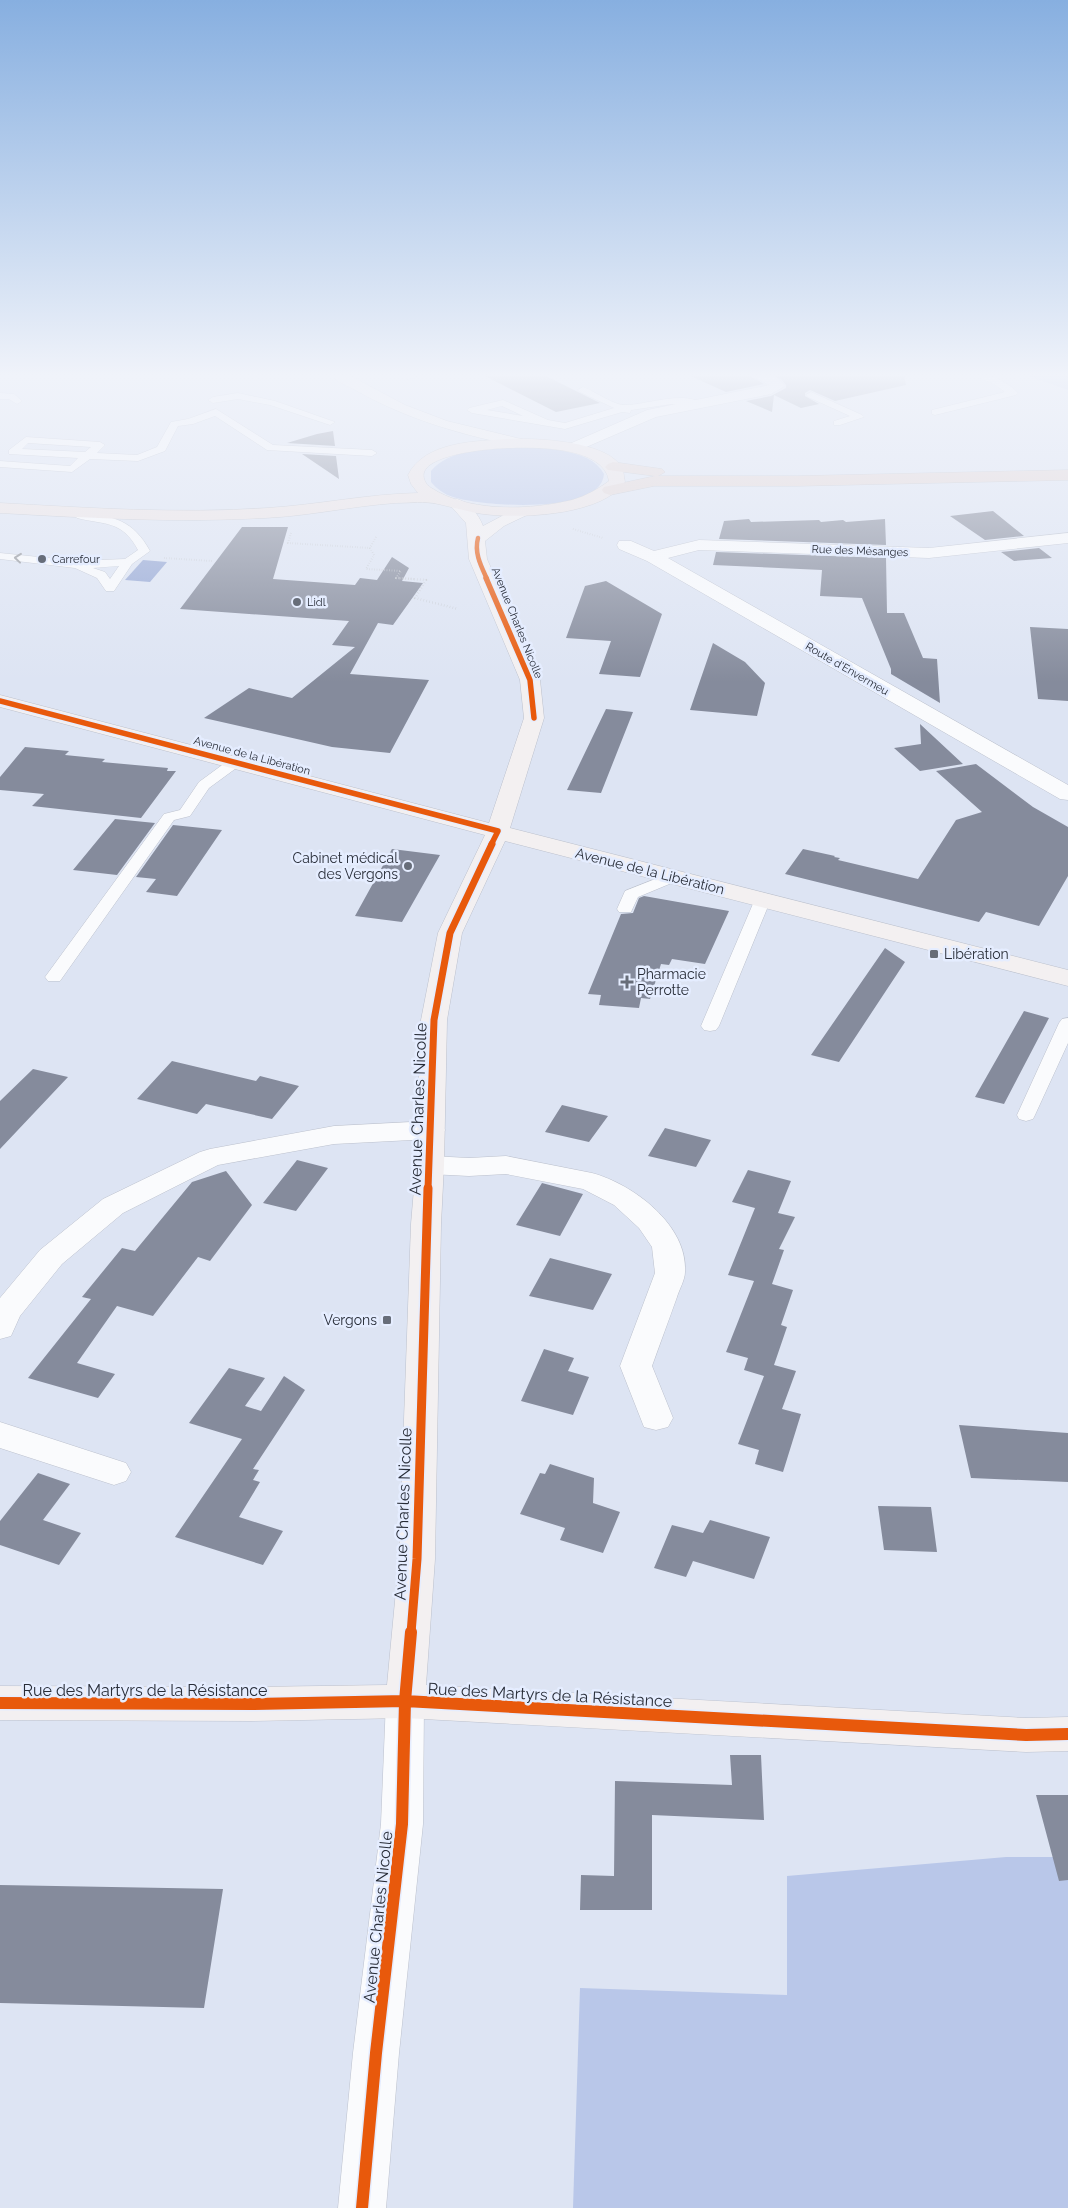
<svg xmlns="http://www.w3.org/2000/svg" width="1068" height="2208" font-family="Raleway,sans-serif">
<rect width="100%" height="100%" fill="#dde4f3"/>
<!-- green -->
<path fill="#b9c7e9" d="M 1020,373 L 1068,373 L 1068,390 Z
M 506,447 C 533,448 590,446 604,474 C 601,516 480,506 453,497 C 444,494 437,489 431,482 L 431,471 C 449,450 481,450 506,447 Z
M 1006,1857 L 1068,1857 L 1068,2208 L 573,2208 L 580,1988 L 787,1995 L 787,1876 Z"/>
<!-- water -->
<path fill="#95a7d4" d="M 143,560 L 167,562 L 150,582 L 125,580 Z"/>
<!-- building -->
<path fill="#858b9c" d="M 479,373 L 540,373 L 600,403 L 556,412 Z
M 684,373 L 745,373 L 764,384 L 726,392 Z
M 769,373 L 904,373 L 906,385 L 835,401 L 810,390 L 805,393 L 805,396 L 819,404 L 801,408 L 774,395 L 772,412 L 746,401 L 771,396 L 786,388 L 786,385 L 782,380 Z
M 333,431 L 335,446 L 287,443 L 317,434 Z
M 302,454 L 336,456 L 339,479 Z
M 993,511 L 1024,536 L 985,540 L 950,516 Z
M 749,519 L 751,522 L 819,520 L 821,522 L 843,520 L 846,522 L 885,519 L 886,545 L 719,539 L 724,521 Z
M 242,527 L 288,527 L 273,579 L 355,585 L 360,578 L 377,580 L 392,557 L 409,568 L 402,581 L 423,583 L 393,625 L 378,623 L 350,674 L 429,680 L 390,753 L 332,747 L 204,718 L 249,688 L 292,698 L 355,647 L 332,645 L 349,621 L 180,609 Z
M 1039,548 L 1052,558 L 1014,561 L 1001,552 Z
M 716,552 L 886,558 L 887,613 L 904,613 L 923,658 L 937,659 L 940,703 L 891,674 L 891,669 L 862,598 L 820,596 L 822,570 L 713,565 Z
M 606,581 L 662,614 L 640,677 L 599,674 L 611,641 L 566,638 L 585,586 Z
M 1030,627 L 1068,629 L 1068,701 L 1038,699 Z
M 713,643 L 745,662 L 765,683 L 757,716 L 690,710 Z
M 606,709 L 633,712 L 601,793 L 567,790 Z
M 920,724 L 963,764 L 920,771 L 894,748 L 921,744 Z
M 25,747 L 69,751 L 65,755 L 105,759 L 102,762 L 168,768 L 167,771 L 176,771 L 141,818 L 32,806 L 44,794 L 0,790 L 0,777 Z
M 976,764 L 1033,807 L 1068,827 L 1068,876 L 1039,926 L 986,912 L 979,922 L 785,874 L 803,849 L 835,856 L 834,857 L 840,858 L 838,860 L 918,879 L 956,820 L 982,812 L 936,771 Z
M 115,819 L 155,823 L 117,875 L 73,870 Z
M 173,825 L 222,830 L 177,896 L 146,892 L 156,879 L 136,877 Z
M 392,849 L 440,855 L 402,922 L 355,916 Z
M 644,896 L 729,911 L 705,964 L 672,959 L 669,965 L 661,964 L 650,999 L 641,998 L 639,1008 L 599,1005 L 601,995 L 588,994 L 621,914 L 633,913 L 639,898 Z
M 885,948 L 905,962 L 839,1062 L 811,1055 Z
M 1024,1011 L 1049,1018 L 1004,1104 L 975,1097 Z
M 172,1061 L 256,1081 L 260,1076 L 299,1086 L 272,1119 L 206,1104 L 197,1114 L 137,1099 Z
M 33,1069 L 68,1077 L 0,1149 L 0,1101 Z
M 562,1105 L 608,1116 L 589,1142 L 545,1132 Z
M 665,1128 L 711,1140 L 696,1167 L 648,1156 Z
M 297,1160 L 328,1168 L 296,1211 L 263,1203 Z
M 748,1170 L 791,1181 L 778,1213 L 795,1217 L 779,1249 L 784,1250 L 772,1284 L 793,1290 L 781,1325 L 787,1327 L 774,1365 L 796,1371 L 782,1409 L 801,1414 L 783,1472 L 755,1464 L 759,1450 L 738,1444 L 764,1376 L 744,1370 L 748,1358 L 726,1352 L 754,1281 L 728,1275 L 755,1208 L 732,1202 Z
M 226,1171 L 252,1205 L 210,1261 L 198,1257 L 153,1316 L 117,1306 L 77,1363 L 115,1374 L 98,1398 L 28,1378 L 91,1299 L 82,1297 L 122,1248 L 135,1251 L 192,1182 Z
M 542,1183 L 583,1194 L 560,1236 L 516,1225 Z
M 550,1258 L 612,1274 L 593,1310 L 529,1296 Z
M 544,1349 L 574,1358 L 568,1371 L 589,1377 L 573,1415 L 521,1401 Z
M 229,1368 L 265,1378 L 245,1406 L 261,1411 L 284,1376 L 305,1390 L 253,1469 L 259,1470 L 253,1480 L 260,1482 L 239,1517 L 283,1531 L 263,1565 L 175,1537 L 242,1439 L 189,1423 Z
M 959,1425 L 1068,1433 L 1068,1482 L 971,1478 Z
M 550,1464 L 594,1478 L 593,1503 L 620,1512 L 603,1553 L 560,1540 L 565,1528 L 520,1514 L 540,1473 L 545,1474 Z
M 38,1473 L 70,1484 L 43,1520 L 81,1533 L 59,1565 L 0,1545 L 0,1521 Z
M 878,1506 L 931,1507 L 937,1552 L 884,1550 Z
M 710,1520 L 770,1537 L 754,1579 L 693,1561 L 686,1577 L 654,1568 L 672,1525 L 703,1533 Z
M 730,1755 L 761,1755 L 764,1820 L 652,1815 L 652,1910 L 580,1910 L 581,1875 L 614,1876 L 615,1781 L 732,1785 Z
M 1036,1795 L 1068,1795 L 1068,1880 L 1059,1881 Z
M 0,1885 L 223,1889 L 204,2008 L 0,2003 Z"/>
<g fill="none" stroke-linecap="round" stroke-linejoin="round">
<defs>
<path id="lane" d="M 398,373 L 429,373 L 408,379 Z
M 968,373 C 986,373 1005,379 1018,393 L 1016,395 L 935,415 L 932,414 L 932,410 L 1005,392 L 994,384 Z
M 583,387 C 595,391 614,406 626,405 C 645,405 686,390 702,404 L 697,407 L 672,404 L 631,410 L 630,413 L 622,412 L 565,429 L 472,413 L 467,410 L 469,408 L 503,400 L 548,420 L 565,423 L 614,408 L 580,392 L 578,390 ZM 502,406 L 523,416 L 487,410 Z
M 811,392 L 862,415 L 864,417 L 840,425 L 834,425 L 834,421 L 850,416 L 808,397 L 806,395 Z
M 0,393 L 14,394 L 22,401 L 17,404 L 9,399 L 0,399 Z
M 238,393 L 275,401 L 335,422 L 330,425 L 270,405 L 238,399 L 213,403 L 208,400 L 213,397 Z
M 216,409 L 273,445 L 372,450 L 377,453 L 372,456 L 267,450 L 215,416 L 193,424 L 178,426 L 165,451 L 138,461 L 90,459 L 72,472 L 0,467 L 0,461 L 70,466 L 78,458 L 9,454 L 9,450 L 26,437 L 100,442 L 105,445 L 97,453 L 137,455 L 157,447 L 171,422 L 188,419 ZM 28,443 L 91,447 L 85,452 L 22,449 Z
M 81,513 C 114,516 133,520 150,551 L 132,564 L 114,591 L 106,591 L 97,578 L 75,568 L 0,559 L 0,553 L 77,561 L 125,559 L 138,550 C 122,520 105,525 77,518 L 75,516 ZM 119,566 L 110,579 L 105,572 L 93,568 Z
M 234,759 L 239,760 L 241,763 L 239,766 L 209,788 L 190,816 L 174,820 L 60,981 L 48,981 L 45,977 L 48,973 L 164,814 L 180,810 L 199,782 L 229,760 Z
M 673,872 L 679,874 L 681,877 L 679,880 L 638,897 L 631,912 L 619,912 L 617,909 L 625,891 Z
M 763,894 L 769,896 L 771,899 L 719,1026 L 716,1030 L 710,1031 L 704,1030 L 701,1026 L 755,899 L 757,896 Z
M 1068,1018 L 1068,1043 L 1035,1115 L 1033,1119 L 1026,1121 L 1019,1119 L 1017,1115 L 1059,1023 L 1062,1019 Z"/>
<path id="street" d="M 747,373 C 762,373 775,373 785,386 L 771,394 L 656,417 L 577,451 L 567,451 L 565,448 L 567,445 L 647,410 L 769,385 Z
M 1068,533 L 1068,543 L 929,558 L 699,550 L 668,558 L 1068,785 L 1068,800 L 1060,799 L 647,561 L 619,549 L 617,545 L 619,541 L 631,541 L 654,551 L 699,540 L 929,548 Z
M 431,1121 L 441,1124 L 445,1130 L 441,1136 L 431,1139 L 334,1144 L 218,1165 L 123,1213 L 62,1264 L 20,1316 L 11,1336 L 0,1339 L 0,1298 L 40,1250 L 103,1199 L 200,1152 L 210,1149 L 334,1126 Z
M 430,1156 L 469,1158 L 506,1156 L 592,1173 C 633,1184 688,1225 685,1272 C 685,1280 679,1290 677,1297 C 669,1320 660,1343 652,1366 L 673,1418 L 668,1427 L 656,1430 L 644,1427 L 620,1366 L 655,1273 L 652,1247 L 639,1228 L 614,1205 L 583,1189 L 506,1174 L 469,1176 L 430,1174 L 420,1171 L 416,1165 L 420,1159 Z
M 0,1422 L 126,1463 L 131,1472 L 126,1481 L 114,1485 L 0,1448 Z
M 405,1684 L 419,1689 L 424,1701 L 423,1824 L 399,2053 L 386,2208 L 338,2208 L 353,2053 L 381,1824 L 386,1701 L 391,1689 Z"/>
<path id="secondary" d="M 328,373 L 345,373 L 405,405 L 447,421 L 525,440 L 527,443 L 525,446 L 520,447 C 461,434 411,421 357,391 C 348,386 335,381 328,373 Z
M 457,499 C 469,502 479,515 483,526 L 517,508 L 529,508 L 531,511 L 529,514 L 504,526 L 485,541 L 487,559 L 540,680 L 544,718 L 510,828 L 1068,970 L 1068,986 L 505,841 L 462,933 L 447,1020 L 444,1165 L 441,1224 L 435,1559 L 426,1685 L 1026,1718 L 1068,1717 L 1068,1751 L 1026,1752 L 405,1718 L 251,1721 L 0,1720 L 0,1686 L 251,1687 L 387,1685 L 399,1559 L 411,1224 L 416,1165 L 421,1020 L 438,933 L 485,835 L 0,707 L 0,695 L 489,823 L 524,718 L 520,680 L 469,559 L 466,523 L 449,504 L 451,501 Z"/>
<path id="primary" d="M 510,439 C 537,438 611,441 623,470 C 624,474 624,478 625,482 C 603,514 529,518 493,515 C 474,514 457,508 438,504 C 425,501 410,503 396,503 C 352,506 309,516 265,518 C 176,523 88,518 0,513 L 0,503 C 89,508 178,514 267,508 C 317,505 367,494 418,493 L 411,484 L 408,475 C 425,441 477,441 510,439 ZM 510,448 C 537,447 604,447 609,481 C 598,489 586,496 572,500 C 531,510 476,512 438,492 C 434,489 428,487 426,483 C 408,454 496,448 510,448 Z"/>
<path id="highway" d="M 613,462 L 662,469 L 665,472 L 658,476 L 797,476 L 1068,470 L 1068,480 L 797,486 L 654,486 L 610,495 L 604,493 L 602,490 L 604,487 L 655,476 L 608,470 L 605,467 L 608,464 Z"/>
</defs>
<!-- lane casing -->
<use href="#lane" stroke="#bcc1cd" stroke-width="1"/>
<!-- street casing -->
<use href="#street" stroke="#bcc1cd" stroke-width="1"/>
<!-- secondary casing -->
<use href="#secondary" stroke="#bcc1cd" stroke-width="1"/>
<!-- primary casing -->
<use href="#primary" stroke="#c0c3cb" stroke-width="1"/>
<!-- highway casing -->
<use href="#highway" stroke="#c0c3cb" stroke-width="1"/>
<!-- path-far1 -->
<path stroke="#c4c8ce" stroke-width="2" stroke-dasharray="0.5 2" stroke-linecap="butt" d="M 573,529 L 603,538
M 291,533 L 288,543 L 370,548
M 376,537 L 370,548 L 374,555 L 366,569 L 401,571 L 396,578 L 414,579
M 164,558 L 212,561"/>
<!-- path -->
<path stroke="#c4c8ce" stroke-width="2.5" stroke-dasharray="0.5 2.5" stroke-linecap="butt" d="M 396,578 L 426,580 L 415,598 L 458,609"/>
<!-- lane -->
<use href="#lane" fill="#fafbfd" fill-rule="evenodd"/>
<!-- street -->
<use href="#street" fill="#fafbfd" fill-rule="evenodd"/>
<!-- secondary -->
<use href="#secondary" fill="#f3f0f1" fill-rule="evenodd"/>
<!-- primary -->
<use href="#primary" fill="#ece4e5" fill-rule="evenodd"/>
<!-- highway -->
<use href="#highway" fill="#e3d5d4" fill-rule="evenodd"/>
<defs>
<path id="cycleway-far4" d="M 478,538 C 474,553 481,566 487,579"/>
<path id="cycleway-far3" d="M 486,578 L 530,680 L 534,718
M 0,701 L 498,831 L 491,845"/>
<path id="cycleway-far2" d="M 428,1189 L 434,1020 L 450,933 L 492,844"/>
<path id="cycleway-far1" d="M 411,1633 L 417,1559 L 428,1188"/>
<path id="cycleway" d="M 0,1703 L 251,1704 L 405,1701 L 1026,1735 L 1068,1734
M 362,2208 L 376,2053 L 402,1824 L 405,1701 L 411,1632"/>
</defs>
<!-- cycleway-far4 casing -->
<use href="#cycleway-far4" stroke="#e5edff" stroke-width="6"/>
<!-- cycleway-far3 casing -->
<use href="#cycleway-far3" stroke="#e5edff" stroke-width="8"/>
<!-- cycleway-far2 casing -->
<use href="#cycleway-far2" stroke="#e5edff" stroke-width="10"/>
<!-- cycleway-far1 casing -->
<use href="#cycleway-far1" stroke="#e5edff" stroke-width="12"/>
<!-- cycleway casing -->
<use href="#cycleway" stroke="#e5edff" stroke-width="15"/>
<!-- cycleway-far4 -->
<use href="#cycleway-far4" stroke="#e8590c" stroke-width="4.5"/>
<!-- cycleway-far3 -->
<use href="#cycleway-far3" stroke="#e8590c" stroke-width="5.5"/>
<!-- cycleway-far2 -->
<use href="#cycleway-far2" stroke="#e8590c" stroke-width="7"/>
<!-- cycleway-far1 -->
<use href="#cycleway-far1" stroke="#e8590c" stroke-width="9"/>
<!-- cycleway -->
<use href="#cycleway" stroke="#e8590c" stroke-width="12"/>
</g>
<!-- one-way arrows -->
<defs><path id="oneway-chevron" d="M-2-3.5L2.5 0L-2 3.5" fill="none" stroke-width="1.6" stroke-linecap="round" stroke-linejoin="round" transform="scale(1.25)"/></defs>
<use stroke="#91949a" href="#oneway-chevron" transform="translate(18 558) rotate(-174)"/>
<!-- sky -->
<linearGradient id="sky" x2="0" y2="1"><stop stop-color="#87afe0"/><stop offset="0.55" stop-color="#f0f3fa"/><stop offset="1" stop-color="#f0f3fa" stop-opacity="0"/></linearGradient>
<rect width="1068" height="682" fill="url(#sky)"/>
<!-- markers -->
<g fill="#676d79" stroke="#e5edff" stroke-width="2">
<circle cx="42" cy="559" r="5"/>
<circle cx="297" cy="602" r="5"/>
<circle cx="408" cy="866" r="5"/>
<rect x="929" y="949" width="10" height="10" rx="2.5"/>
<path d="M624.5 974.5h5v5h5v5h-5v5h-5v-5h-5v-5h5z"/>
<rect x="382" y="1315" width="10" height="10" rx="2.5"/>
</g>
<g text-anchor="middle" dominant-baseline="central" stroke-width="5" stroke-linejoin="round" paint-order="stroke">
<!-- far-street labels -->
<g font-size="11" fill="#282d38" stroke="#e5edff">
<text transform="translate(860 551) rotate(2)">Rue des Mésanges</text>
<text transform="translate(517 623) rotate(68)">Avenue Charles Nicolle</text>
<text transform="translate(847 669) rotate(30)">Route d'Envermeu</text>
<text transform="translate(252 756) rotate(15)">Avenue de la Libération</text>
</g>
<!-- far-poi labels -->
<g font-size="11" fill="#282d38" stroke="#e5edff" text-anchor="start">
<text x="52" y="559">Carrefour</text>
<text x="307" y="602">Lidl</text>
</g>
<!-- poi labels -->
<g font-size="14" fill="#282d38" stroke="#e5edff" text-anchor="end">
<text x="398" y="858">Cabinet médical<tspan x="398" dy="16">des Vergons</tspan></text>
<text x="944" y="954" text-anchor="start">Libération</text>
<text x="637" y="974" text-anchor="start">Pharmacie<tspan x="637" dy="16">Perrotte</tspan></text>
<text x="377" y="1320">Vergons</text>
</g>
<!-- street labels -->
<g font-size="14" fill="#282d38" stroke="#e5edff">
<text transform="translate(650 871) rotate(14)">Avenue de la Libération</text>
</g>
<!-- near-street labels -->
<g font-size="16" fill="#282d38" stroke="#e5edff">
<text transform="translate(418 1109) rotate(-88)">Avenue Charles Nicolle</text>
<text transform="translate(403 1514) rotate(-88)">Avenue Charles Nicolle</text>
<text x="145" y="1690">Rue des Martyrs de la Résistance</text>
<text transform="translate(550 1695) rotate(3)">Rue des Martyrs de la Résistance</text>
<text transform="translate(378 1917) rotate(-84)">Avenue Charles Nicolle</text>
</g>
</g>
</svg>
